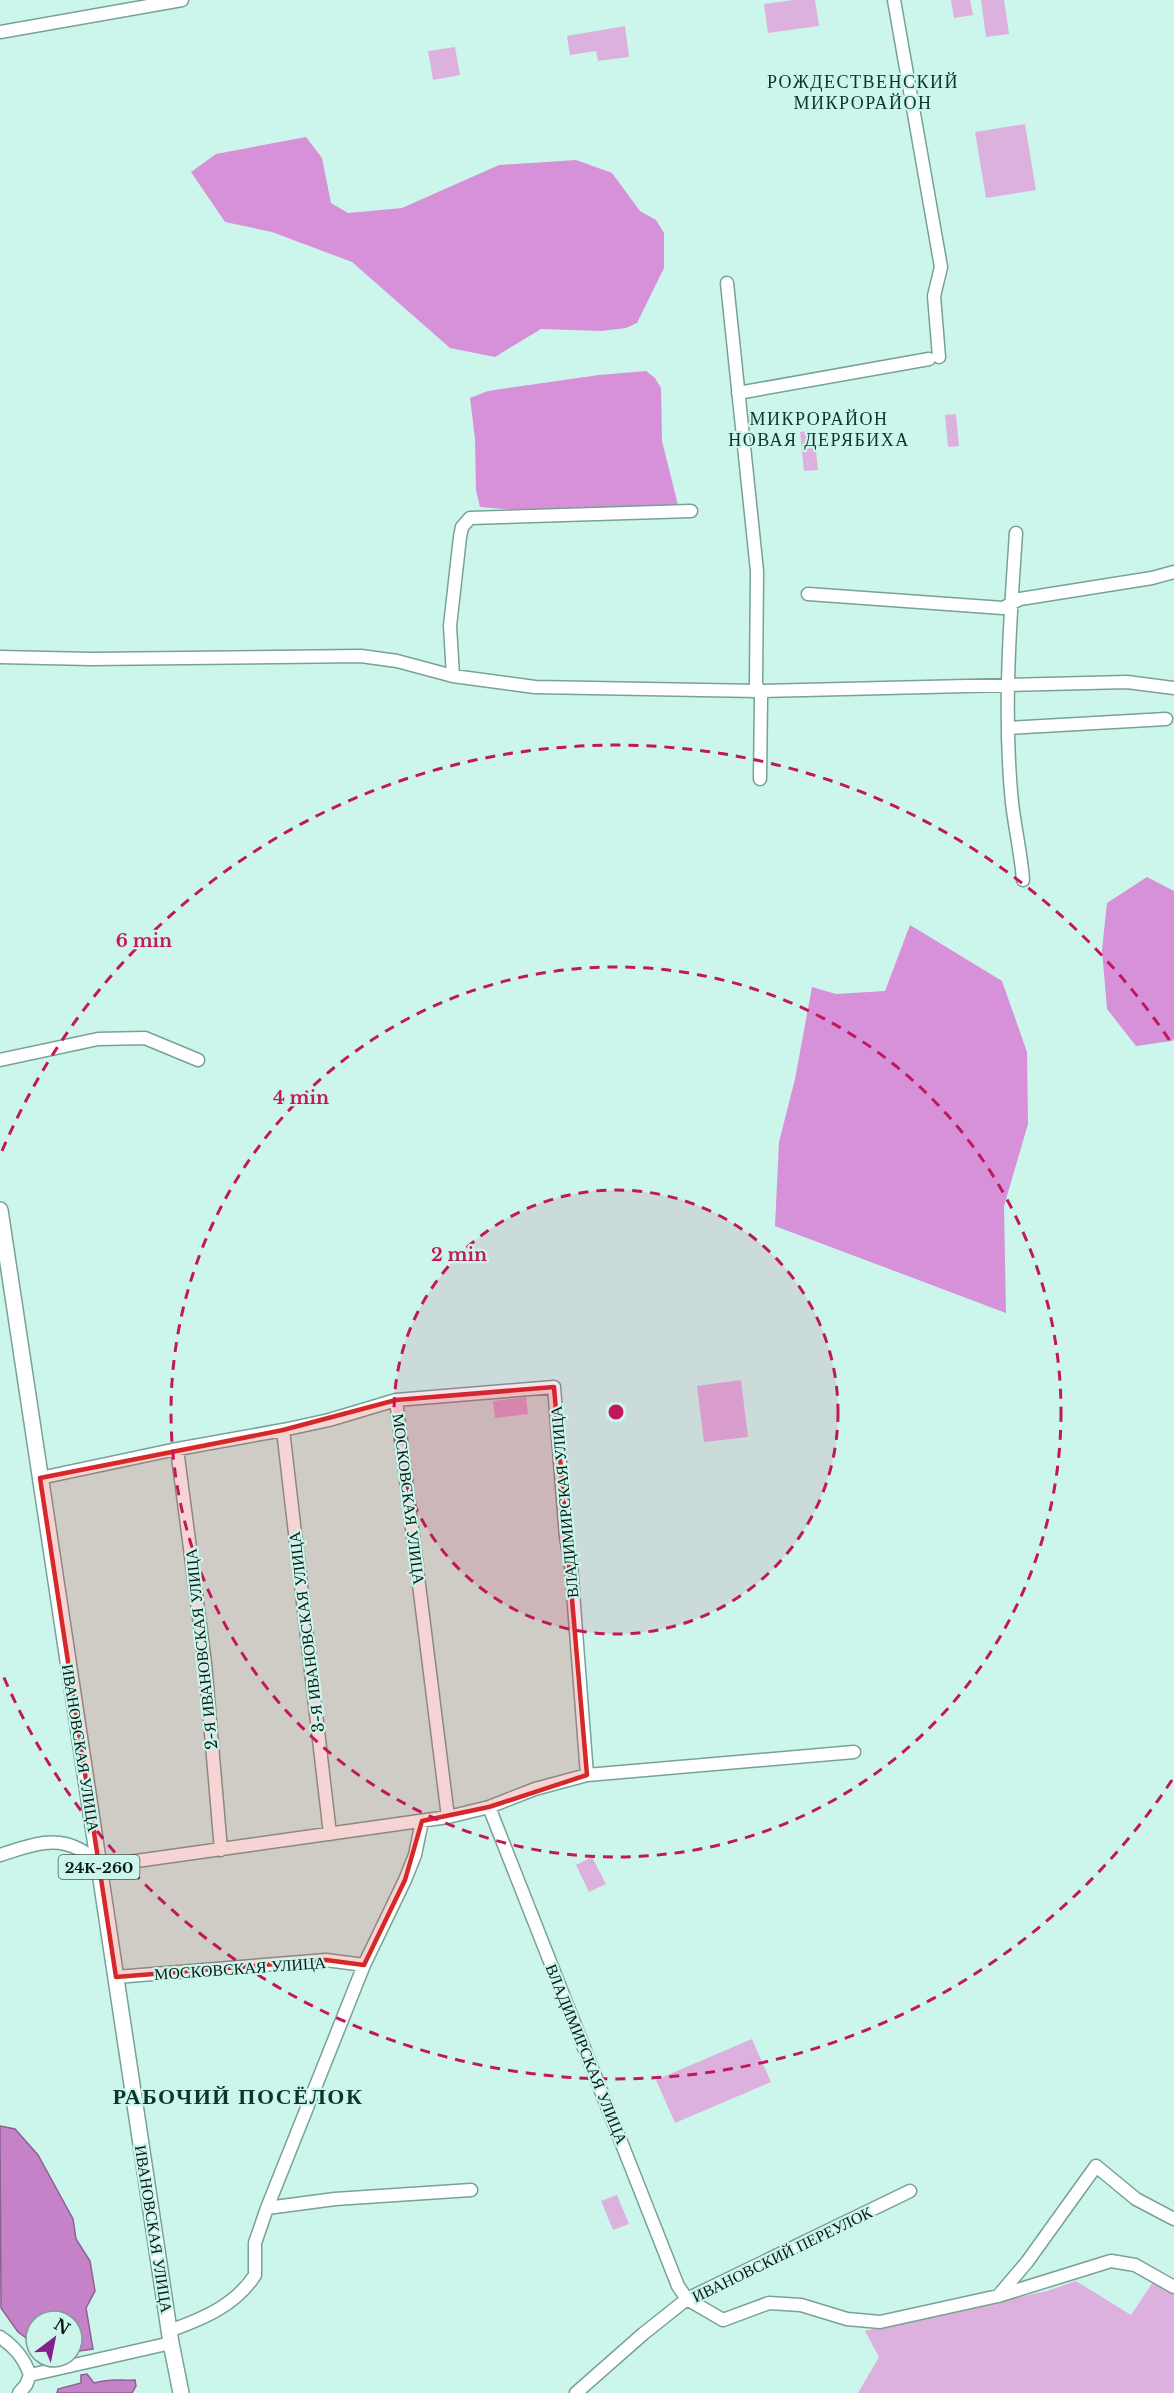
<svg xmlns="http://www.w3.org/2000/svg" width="1174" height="2393" font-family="'Libre Baskerville',serif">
<rect width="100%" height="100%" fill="#ccf6ec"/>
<!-- green -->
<path fill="#ddb1de" d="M 794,0 L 815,0 L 819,26 L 768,33 L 764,4 Z
M 951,0 L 970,0 L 973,15 L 954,18 Z
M 981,0 L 1004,0 L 1009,34 L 986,37 Z
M 625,26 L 629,57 L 598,61 L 596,51 L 570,55 L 567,36 Z
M 455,47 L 460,75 L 433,80 L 428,51 Z
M 1025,124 L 1036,190 L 986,198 L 975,132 Z
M 956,414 L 959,446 L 948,447 L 945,415 Z
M 814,431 L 818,470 L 804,471 L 800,432 Z
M 741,1380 L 748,1437 L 704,1442 L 697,1386 Z
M 526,1397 L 528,1414 L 495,1418 L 493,1401 Z
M 592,1857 L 606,1884 L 589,1892 L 576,1865 Z
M 752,2039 L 771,2082 L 675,2123 L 656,2080 Z
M 617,2195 L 629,2224 L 613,2230 L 601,2201 Z
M 1076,2281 L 1131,2315 L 1153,2282 L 1174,2295 L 1174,2393 L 858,2393 L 879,2357 L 865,2331 L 1047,2291 Z"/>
<!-- forest -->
<path fill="#d691d9" d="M 306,137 L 322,158 L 331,203 L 348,213 L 402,208 L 499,165 L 576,160 L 612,173 L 640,211 L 656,220 L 664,233 L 664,268 L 637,323 L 626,328 L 602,331 L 541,329 L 495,357 L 450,348 L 352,262 L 272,232 L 225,222 L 191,172 L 216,154 Z
M 646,371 L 655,378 L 661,388 L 662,441 L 678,505 L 516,510 L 480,507 L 476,490 L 475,439 L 470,398 L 488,391 L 599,375 Z
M 1147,877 L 1174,891 L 1174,1039 L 1172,1041 L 1136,1046 L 1107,1009 L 1102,950 L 1107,903 Z
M 910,925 L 1002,981 L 1027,1052 L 1028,1124 L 1004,1206 L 1006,1313 L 775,1226 L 779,1142 L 795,1079 L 812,987 L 836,994 L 885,991 Z"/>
<!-- water -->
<path fill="#c682c9" stroke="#8d6293" stroke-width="1.5" d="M 0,2126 L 15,2129 L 38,2155 L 73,2219 L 76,2239 L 90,2261 L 95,2291 L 86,2308 L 93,2349 L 72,2352 L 72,2321 L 36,2321 L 36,2345 L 18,2332 L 1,2308 Z
M 87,2374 L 94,2383 C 112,2378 118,2381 135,2380 L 136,2386 L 132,2393 L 57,2393 L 58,2389 L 81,2383 L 81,2375 Z"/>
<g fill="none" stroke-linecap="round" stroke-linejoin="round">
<defs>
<path id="minor" d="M 894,0 L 941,267 L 934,296 L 939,357
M 0,32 L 182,0
M 727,283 L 757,571 L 756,684 L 761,697 L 760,779
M 738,393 L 929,359
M 1016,533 C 1010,622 1003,713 1012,803 C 1015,828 1021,854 1023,880
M 808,594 L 1003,608 L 1020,599 L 1152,578 L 1174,572
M 0,657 L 91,659 L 361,656 L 397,661 L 453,676 L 535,687 L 758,691 L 1127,682 L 1174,688
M 453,676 L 450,626 L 460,537 L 462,527 L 470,518 L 691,511
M 1008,728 L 1166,719
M 0,1060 L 98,1039 L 145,1038 L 198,1060
M 396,1400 L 554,1387 L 566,1537 L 571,1566 L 587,1775
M 283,1430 L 330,1834
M 177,1449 L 205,1663 L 221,1850
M 40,1478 L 172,1450 L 283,1430 L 329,1420 L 396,1400 L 448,1817
M 489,1807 L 678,2286 L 687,2299 L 723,2320 L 769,2303 L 801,2305 L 847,2319 L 880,2322 L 998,2296 L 1111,2261 L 1135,2265 L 1174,2287
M 0,1855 C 26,1847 52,1835 79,1849 C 89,1854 96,1862 108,1865 L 448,1817 L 489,1807 L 535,1789 L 587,1775 L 854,1752
M 116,1977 L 326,1960 L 364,1965
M 267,2208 L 335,2199 L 471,2190
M 998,2296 L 1027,2262 L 1096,2166 L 1136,2199 L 1174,2219
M 169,2331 C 202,2319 235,2306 255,2275 L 255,2243 L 267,2208 L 364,1965 L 405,1880 L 415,1855 L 422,1821
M 0,2337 C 15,2347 24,2358 30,2375
M 19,2393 L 26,2385 L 30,2375 L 171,2343
M 576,2393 L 643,2334 L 687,2299 L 910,2191"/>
<path id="major" d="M 0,1210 L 171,2343 L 181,2393"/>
</defs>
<!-- minor casing -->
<use href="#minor" stroke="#78a197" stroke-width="15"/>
<!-- major casing -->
<use href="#major" stroke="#78a197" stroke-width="18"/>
<!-- minor -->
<use href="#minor" stroke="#fff" stroke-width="12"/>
<!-- major -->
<use href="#major" stroke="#fff" stroke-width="15"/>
</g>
<!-- marked area -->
<path fill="#d62828" fill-opacity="0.2" stroke="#d62828" stroke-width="4.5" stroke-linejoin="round" d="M 554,1387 L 587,1775 L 489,1807 L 422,1821 L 405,1880 L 364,1965 L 326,1960 L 116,1977 L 40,1478 L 283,1430 L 396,1400 Z"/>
<!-- distance rings -->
<circle cx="616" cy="1412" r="222" fill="#c2185b" fill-opacity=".12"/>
<g fill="none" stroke="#c2185b" stroke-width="3" stroke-dasharray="10 8">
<circle cx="616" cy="1412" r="222"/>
<circle cx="616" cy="1412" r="445"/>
<path d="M1172 1780A667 667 0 0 1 2 1673M2 1151A667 667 0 0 1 1172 1044"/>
</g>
<g text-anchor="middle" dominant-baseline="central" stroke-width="4.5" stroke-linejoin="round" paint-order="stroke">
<!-- shield labels -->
<rect fill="#ccf6ec" stroke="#445b56" stroke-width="1.5" x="58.5" y="1855" width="81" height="24" rx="4.5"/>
<g font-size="15" font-weight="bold" fill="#091916">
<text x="99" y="1867">24К-260</text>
</g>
<!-- street labels -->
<g font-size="16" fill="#091916" stroke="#ccf6ec">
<text transform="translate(409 1499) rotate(83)">МОСКОВСКАЯ УЛИЦА</text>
<text transform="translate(564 1502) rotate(-95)">ВЛАДИМИРСКАЯ УЛИЦА</text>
<text transform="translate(306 1632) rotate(-97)">3-Я ИВАНОВСКАЯ УЛИЦА</text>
<text transform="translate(201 1649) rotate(-96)">2-Я ИВАНОВСКАЯ УЛИЦА</text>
<text transform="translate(81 1748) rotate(81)">ИВАНОВСКАЯ УЛИЦА</text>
<text transform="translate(240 1968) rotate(-4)">МОСКОВСКАЯ УЛИЦА</text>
<text transform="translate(587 2054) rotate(68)">ВЛАДИМИРСКАЯ УЛИЦА</text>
<text transform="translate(154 2229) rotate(81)">ИВАНОВСКАЯ УЛИЦА</text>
<text transform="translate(782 2254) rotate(-26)">ИВАНОВСКИЙ ПЕРЕУЛОК</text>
</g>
<!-- neighbourhood labels -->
<g font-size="18" letter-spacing="1.5" fill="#0b342c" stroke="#ccf6ec">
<text x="863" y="82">РОЖДЕСТВЕНСКИЙ<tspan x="863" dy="21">МИКРОРАЙОН</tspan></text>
<text x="819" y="419">МИКРОРАЙОН<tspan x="819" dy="21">НОВАЯ ДЕРЯБИХА</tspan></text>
</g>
<!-- district labels -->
<g font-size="22" font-weight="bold" letter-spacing="1.5" fill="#0b342c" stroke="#ccf6ec">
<text x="238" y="2096">РАБОЧИЙ ПОСЁЛОК</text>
</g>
</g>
<circle cx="616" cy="1412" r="9" fill="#c2185b" stroke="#ccf6ec" stroke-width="3"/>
<g font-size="18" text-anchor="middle" font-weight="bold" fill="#c2185b" stroke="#ccf6ec" stroke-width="4.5" stroke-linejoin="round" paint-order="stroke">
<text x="144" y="947">6 min</text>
<text x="301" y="1104">4 min</text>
<text x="459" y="1261">2 min</text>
</g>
<!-- north arrow -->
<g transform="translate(54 2339) rotate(32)"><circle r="28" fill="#ccf6ec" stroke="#7e9e96" stroke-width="1.5"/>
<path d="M0-4.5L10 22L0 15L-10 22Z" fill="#84218a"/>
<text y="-9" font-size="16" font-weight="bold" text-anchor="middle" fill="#091916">N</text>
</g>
</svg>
